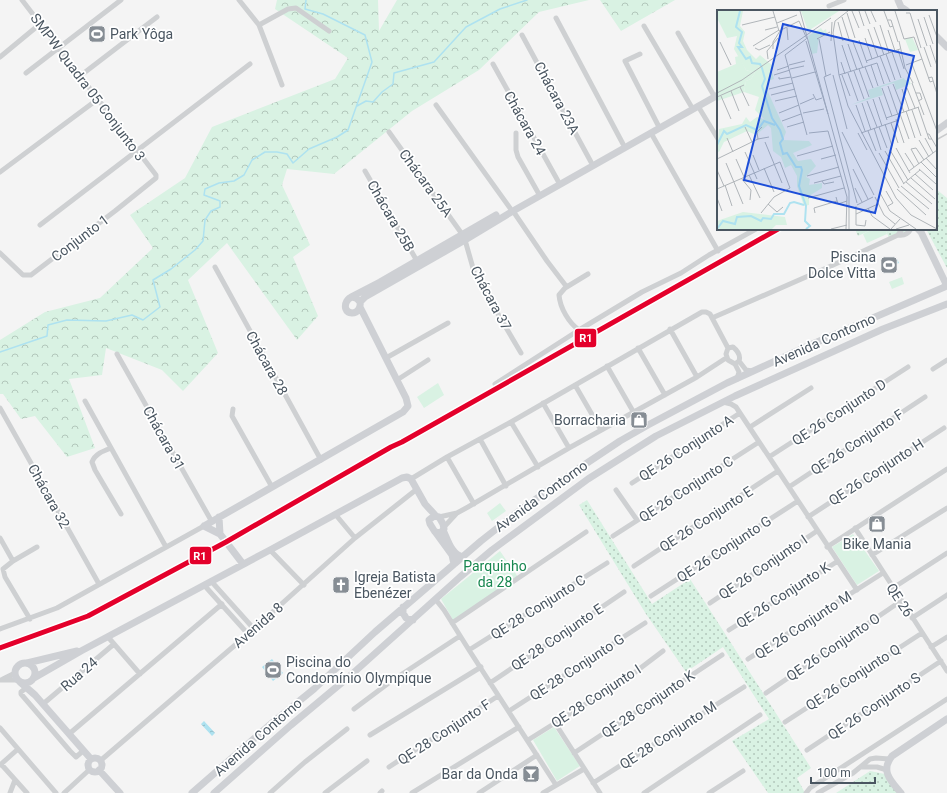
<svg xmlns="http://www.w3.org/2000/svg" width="947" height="793" font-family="Roboto,sans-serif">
<defs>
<pattern id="grass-dots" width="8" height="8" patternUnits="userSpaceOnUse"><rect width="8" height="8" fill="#d9f2e3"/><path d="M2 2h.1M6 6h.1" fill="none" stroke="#b2c7bb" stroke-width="1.8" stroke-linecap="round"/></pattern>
<pattern id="forest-crowns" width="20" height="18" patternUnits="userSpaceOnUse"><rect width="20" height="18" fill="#d9f2e3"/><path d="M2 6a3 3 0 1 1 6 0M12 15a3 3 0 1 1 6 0" fill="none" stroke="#b2c7bb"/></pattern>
<pattern id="water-ripples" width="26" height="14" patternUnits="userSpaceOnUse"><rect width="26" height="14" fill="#aee2f0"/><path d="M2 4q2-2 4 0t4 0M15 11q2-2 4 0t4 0" fill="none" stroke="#90bac6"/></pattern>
</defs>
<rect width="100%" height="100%" fill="#f4f4f4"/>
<!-- grass -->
<path fill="url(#grass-dots)" d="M 936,189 L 947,198 L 947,268 L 926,229 L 936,229 Z
M 855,229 L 873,229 L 858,236 Z
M 885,229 L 915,229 L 890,240 Z
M 587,500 L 652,604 L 690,579 L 811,768 L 797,778 L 805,793 L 768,793 L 732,741 L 769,719 L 723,647 L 686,672 L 646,614 L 579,505 Z
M 870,771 L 885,774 L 898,793 L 836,793 Z"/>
<!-- forest -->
<path fill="url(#forest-crowns)" d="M 277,0 L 378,0 L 379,31 L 397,0 L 589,0 L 539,12 L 479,70 L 412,111 L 334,174 L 287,169 L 282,185 L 310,245 L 293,257 L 318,316 L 297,340 L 227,243 L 188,280 L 218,353 L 183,391 L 162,370 L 106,348 L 102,375 L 69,379 L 95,448 L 67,457 L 35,416 L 21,419 L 3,394 L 0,394 L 0,340 L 45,312 L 100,298 L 153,248 L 130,215 L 185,178 L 212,127 L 335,79 L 348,58 L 275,9 Z
M 600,0 L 675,0 L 621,31 Z"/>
<!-- park -->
<path fill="#d9f2e3" d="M 873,229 L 885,229 L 887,234 L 867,243 L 863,234 Z
M 902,277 L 904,284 L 892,289 L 889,282 Z
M 438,383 L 444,395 L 424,408 L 417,397 Z
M 500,503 L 506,511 L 492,521 L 487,513 Z
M 853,534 L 879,571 L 857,585 L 832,547 Z
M 500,551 L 518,577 L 453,620 L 441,599 Z
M 554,727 L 580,766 L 557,781 L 533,740 Z"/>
<!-- water -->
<path fill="url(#water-ripples)" d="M 897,259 L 899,263 L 892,266 L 892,268 L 888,270 L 885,265 Z
M 272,659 L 283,673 L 273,681 L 262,667 Z
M 204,721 L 215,733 L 212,736 L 201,724 Z"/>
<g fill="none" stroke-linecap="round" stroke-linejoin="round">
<!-- stream -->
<path stroke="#aee2f0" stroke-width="1.5" d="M 357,106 L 366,101 L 373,102 L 382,92 L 393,84 L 394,73 L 434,62 L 466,27 L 500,9 L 527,0
M 0,352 L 47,336 L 48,325 L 67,320 L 106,321 L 132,315 L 143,320 L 160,307 L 153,280 L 171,269 L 195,250 L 203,241 L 205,220 L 211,211 L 220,207 L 220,201 L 204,195 L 205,189 L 219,183 L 234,181 L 244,175 L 252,160 L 265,152 L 277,152 L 287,154 L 293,163 L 309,149 L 337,137 L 348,130 L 372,62 L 365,35 L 323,14 L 305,9 L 306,0"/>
<!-- street -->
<path stroke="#ced0d2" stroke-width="5" d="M 239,0 L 259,25 L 282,85
M 829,6 L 844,0
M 556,18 L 623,144
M 259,25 L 288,9 L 296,8 L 329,31
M 644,26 L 691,106
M 678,33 L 713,94
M 522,35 L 591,162
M 640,54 L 625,61 L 658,125
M 0,57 L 40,24
M 493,64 L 558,181
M 26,73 L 121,0
M 80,76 L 157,17
M 436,105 L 510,208
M 698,106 L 718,139
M 389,132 L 462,234
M 516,133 L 516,150 L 518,157 L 540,196
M 651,133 L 718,251
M 365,171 L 417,261
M 0,172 L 98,99
M 513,211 L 547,261 L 566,286
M 40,225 L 250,64
M 898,235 L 902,229
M 465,240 L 475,275 L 521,353
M 0,253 L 23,275 L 31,275 L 115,211 L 156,178 L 156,175 L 22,0
M 215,267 L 321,460
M 712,318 L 831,266 L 898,235 C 904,236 908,234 911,229
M 670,329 L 697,377
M 579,330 C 569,323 560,308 559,295 L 565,288 L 588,274
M 638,348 L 665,395
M 117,354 L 212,522
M 386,358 L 448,323
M 739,361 L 735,364 L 728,360 L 726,354 L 728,348 L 733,347 C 738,351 741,355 739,361 L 746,370 L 752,371
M 735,364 L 739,372 L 737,379
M 607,366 L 634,413
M 933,369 L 947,360
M 397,380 L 428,360
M 495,384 L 579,330 L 642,292 L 681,273 L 709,255 L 756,229
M 575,385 L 601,430
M 85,401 L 166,547
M 723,402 L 731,404 L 736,407 L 857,590
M 543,403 L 569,448
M 0,408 L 99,584
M 233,409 L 232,416 L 272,487
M 511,422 L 538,467
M 750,427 L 811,388
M 480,439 L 506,486
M 111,448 C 103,451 95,454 92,462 L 95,470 L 121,514
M 447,457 L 474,504
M 769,457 L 908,367
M 411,479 L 447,457 L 511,422 L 702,312 L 706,312 L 710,314 L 728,348
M 632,483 L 740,413
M 789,487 L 925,397
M 616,490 L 637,520
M 335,514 L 355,538
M 439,517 L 457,513 L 468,507 L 569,448 L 697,377 L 726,358
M 808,517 L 944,428
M 444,527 L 456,514
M 855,528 L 947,671
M 613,536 L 759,442
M 0,538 L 13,561
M 827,547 L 947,469
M 270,550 L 304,585
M 872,555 L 947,508
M 634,566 L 778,471
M 211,581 L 254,629
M 204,585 L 248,634
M 893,588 L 947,553
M 651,596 L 798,501
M 436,600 L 444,610 L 469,650 L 556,785
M 710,603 L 817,531
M 912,618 L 947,595
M 30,619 L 5,577 L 3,569 L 13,561 L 37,547
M 452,623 L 586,532
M 0,629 L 57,608 L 204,526
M 729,630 L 838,561
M 108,637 L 140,674
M 931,647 L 947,637
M 469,650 L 607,563
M 748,659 L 883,573
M 3,679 L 15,673
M 0,680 L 17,680
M 490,683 L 624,592
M 26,688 L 21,692 L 21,694 L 70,751 L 76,757 L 83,751
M 766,693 L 901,601
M 43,704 L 114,644
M 354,709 L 390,682 L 460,636
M 509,711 L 645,623
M 785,722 L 922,633
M 555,723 L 600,793
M 0,728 L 56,793
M 69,734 L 222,604
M 370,735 L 481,667
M 528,740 L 630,676 L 663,651
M 807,750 L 941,661
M 574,753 L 722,655
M 100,761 L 248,634 L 355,538 L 417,489
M 1,764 L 27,793
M 0,765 L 18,749
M 389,767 L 498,696
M 862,767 L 877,767 L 887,770
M 593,783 L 744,687
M 10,793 L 15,780
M 64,793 L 89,770
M 270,793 L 305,762 L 347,729
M 325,793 L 367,761
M 380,793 L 382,791
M 412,793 L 519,727
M 479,793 L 537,755
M 543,793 L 584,769
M 644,793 L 760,715
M 709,793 L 743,771
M 806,793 L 810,788 L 947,699
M 818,793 L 853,773 L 870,759 L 876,758 L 889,759"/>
<!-- secondary -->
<path stroke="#ced0d4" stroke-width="7" d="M 898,0 L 901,7 L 907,11
M 936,36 L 947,47
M 936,131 L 947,123
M 918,229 L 921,232 L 946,284 L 944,287
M 351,297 L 380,282 L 496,215
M 360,302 C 349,287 338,312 352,313 C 358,313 361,307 360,302 L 365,297 L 465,240 L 513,211 L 718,95
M 434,516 L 439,517 L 443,524 L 444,529 L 441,533 L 435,532 L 430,524 L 429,520 Z
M 219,517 L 220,534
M 204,526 L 403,412 L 408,406 L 406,398 L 360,307
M 204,526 L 220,534 L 243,564
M 443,530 C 448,540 451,554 463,557
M 436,533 L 452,555 L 454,564
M 403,607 L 403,613 L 406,618 L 413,620
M15 673a10 10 0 1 1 20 0a10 10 0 1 1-20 0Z
M 27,663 L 77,651
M 34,678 L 81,651 L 270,550 L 402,478 L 407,477 L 411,479 L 425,504 L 436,516
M 20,682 L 35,695 L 91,759
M88 765a7 7 0 1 1 14 0a7 7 0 1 1-14 0Z
M 99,770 L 120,793
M 192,793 L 272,723 L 314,689 L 375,632 L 481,541 L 519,511 L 575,471 L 620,441 L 648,425 L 727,383 L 808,346 L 947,286
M 214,793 L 291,725 L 351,675 L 460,577 L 492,550 L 588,479 L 656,436 L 735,396 L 883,329 L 947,304
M 901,793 C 891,781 880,771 892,756 L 947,719"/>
<!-- rail -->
<path stroke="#c9cacc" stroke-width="1.5" d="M 936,140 L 947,134
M 0,648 L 88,616 L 226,542 L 391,447 L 402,442 L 778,229"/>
<defs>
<path id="rail-1" d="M 0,648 L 88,616 L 226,542 L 391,447 L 402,442 L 778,229"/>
</defs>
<!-- rail-1 casing -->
<use href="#rail-1" stroke="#fff" stroke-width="8"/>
<!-- rail-1 -->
<use href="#rail-1" stroke="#e4002b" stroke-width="5"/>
</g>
<!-- icons -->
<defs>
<symbol id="stadium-square" viewBox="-11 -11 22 22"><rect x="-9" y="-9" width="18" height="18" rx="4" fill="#868d94" stroke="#fff"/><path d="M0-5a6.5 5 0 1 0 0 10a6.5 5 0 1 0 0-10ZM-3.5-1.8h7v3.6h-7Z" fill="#fff"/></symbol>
<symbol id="shop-square" viewBox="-11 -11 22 22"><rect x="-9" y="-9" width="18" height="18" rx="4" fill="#868d94" stroke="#fff"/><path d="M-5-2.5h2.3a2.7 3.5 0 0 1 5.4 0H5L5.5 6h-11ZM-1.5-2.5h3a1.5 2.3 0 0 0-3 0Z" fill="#fff"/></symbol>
<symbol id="church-square" viewBox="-11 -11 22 22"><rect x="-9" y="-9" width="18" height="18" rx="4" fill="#868d94" stroke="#fff"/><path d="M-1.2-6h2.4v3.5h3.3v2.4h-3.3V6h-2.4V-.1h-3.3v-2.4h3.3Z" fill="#fff"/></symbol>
<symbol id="bar-square" viewBox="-11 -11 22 22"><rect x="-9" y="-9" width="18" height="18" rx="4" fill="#868d94" stroke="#fff"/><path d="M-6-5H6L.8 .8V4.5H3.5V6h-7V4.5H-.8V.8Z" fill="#fff"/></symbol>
</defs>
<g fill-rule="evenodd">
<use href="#stadium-square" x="87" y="24" width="20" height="20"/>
<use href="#stadium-square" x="879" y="255" width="20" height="20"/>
<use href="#shop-square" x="629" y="410" width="20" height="20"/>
<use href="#shop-square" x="867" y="514" width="20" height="20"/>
<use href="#church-square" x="331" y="575" width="20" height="20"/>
<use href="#stadium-square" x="263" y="660" width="20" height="20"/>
<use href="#bar-square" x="521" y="764" width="20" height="20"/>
</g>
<g text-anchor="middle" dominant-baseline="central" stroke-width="3.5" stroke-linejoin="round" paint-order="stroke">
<!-- poi labels -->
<g font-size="14" fill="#4a5661" stroke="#fff" text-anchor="start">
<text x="110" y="34">Park Yôga</text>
<text x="876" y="257" text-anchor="end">Piscina<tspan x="876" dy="16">Dolce Vitta</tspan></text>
<text x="626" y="420" text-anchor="end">Borracharia</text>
<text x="877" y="544" text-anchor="middle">Bike Mania</text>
<text x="354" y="577">Igreja Batista<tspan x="354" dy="16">Ebenézer</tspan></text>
<text x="286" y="662">Piscina do<tspan x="286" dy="16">Condomínio Olympique</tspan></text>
<text x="518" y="774" text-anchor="end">Bar da Onda</text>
</g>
<!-- street labels -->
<g font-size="14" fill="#4a5661" stroke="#fff">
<text transform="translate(88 87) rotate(53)">SMPW Quadra 05 Conjunto 3</text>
<text transform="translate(557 98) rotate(62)">Chácara 23A</text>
<text transform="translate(525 123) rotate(61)">Chácara 24</text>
<text transform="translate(426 183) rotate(54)">Chácara 25A</text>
<text transform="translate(391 216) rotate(60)">Chácara 25B</text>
<text transform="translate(80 238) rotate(-37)">Conjunto 1</text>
<text transform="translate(491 298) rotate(62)">Chácara 37</text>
<text transform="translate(824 340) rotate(-24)">Avenida Contorno</text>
<text transform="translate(267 363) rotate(61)">Chácara 28</text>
<text transform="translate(839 412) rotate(-33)">QE 26 Conjunto D</text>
<text transform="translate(164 438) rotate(61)">Chácara 31</text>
<text transform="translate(857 442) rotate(-33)">QE 26 Conjunto F</text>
<text transform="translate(686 448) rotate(-33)">QE 26 Conjunto A</text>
<text transform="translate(876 472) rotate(-33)">QE 26 Conjunto H</text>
<text transform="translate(686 489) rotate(-33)">QE 26 Conjunto C</text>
<text transform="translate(49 496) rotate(61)">Chácara 32</text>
<text transform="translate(541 496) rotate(-36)">Avenida Contorno</text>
<text transform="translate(706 519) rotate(-33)">QE 26 Conjunto E</text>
<text transform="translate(724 549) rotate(-33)">QE 26 Conjunto G</text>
<text transform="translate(763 567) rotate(-34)">QE 26 Conjunto I</text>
<text transform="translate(783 595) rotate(-33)">QE 26 Conjunto K</text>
<text transform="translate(900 600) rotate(57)">QE 26</text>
<text transform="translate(538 607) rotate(-32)">QE 28 Conjunto C</text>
<text transform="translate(258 625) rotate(-41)">Avenida 8</text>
<text transform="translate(803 625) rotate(-33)">QE 26 Conjunto M</text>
<text transform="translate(557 637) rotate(-34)">QE 28 Conjunto E</text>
<text transform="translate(833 647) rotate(-34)">QE 26 Conjunto O</text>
<text transform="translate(577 667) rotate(-33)">QE 28 Conjunto G</text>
<text transform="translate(79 674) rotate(-41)">Rua 24</text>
<text transform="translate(853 677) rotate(-33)">QE 26 Conjunto Q</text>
<text transform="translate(596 696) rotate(-33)">QE 28 Conjunto I</text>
<text transform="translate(648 704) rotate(-34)">QE 28 Conjunto K</text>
<text transform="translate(874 706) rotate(-34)">QE 26 Conjunto S</text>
<text transform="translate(444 732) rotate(-33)">QE 28 Conjunto F</text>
<text transform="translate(668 735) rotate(-33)">QE 28 Conjunto M</text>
<text transform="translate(258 737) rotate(-41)">Avenida Contorno</text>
</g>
<!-- park labels -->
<g font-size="14" fill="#17864f" stroke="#fff">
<text x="495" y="566">Parquinho<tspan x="495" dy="16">da 28</tspan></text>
</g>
</g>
<!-- overview -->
<g transform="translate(717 10)">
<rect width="220" height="220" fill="#f4f4f4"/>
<path d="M 84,1 L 122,1 L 91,21 ZM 104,18 L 106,21 L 109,19 L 110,25 L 102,27 L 100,43 L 94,44 L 91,26 ZM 195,27 L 201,40 L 193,42 L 188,29 ZM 22,46 L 29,60 L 38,63 L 34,69 L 29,71 L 27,82 L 0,91 L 0,62 L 19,54 L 18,47 ZM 187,68 L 188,70 L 192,70 L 194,74 L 179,80 L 177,73 L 164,77 L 166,85 L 134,95 L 153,87 L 151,80 Z" fill="#d9f2e3"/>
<path d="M 0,1 L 26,1 L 23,16 L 28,22 L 26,31 L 30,40 L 39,49 L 43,45 L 56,56 L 54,58 L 57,69 L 51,71 L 51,82 L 69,122 L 66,130 L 92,131 L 95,135 L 76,143 L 81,151 L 94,149 L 99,156 L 89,167 L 93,169 L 92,175 L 105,173 L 105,178 L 92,186 L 92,195 L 87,196 L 80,176 L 80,166 L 74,155 L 68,158 L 64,147 L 56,141 L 54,118 L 51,115 L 39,125 L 30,121 L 7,132 L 2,142 L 0,141 L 2,119 L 25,114 L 29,107 L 33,112 L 40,107 L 47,109 L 38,100 L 42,87 L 27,82 L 29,71 L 34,69 L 38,63 L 29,60 L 17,39 L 20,26 L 10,28 L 0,8 ZM 26,202 L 68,207 L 70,215 L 59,215 L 55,219 L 0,219 L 0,211 Z" fill="#d9f2e3"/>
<path fill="none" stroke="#aee2f0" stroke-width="2" d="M 23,1 L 19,17 L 25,22 L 22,33 L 25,37 L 21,37 L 29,49 L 33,47 L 35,53 L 43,54 L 45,58 L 48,69 L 45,76 L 55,108 L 63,120 L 66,129 L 63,133 L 66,144 L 70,143 L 79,157 L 84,157 L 85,160 L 82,176 L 89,196 L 88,211 L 93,216 L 89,219M 42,118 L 47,111 L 58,115M 0,135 L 7,121 L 10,124 L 29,115 L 40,120M 0,219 L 6,211 L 18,214 L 20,207 L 34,206 L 44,211 L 46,208 L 54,209 L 57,204 L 67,204 L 73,193 L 77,192 L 87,195"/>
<path fill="none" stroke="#b0b5b9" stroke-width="1" d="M 56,1 L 62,21 L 82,11 L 90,29M 83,1 L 132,181 L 132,219M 131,1 L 118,11 L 116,23 L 122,65 L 131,96 L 179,188 L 194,205 L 220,219M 135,1 L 142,18M 142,1 L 147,16M 148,1 L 153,14M 154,1 L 159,12M 167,1 L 173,17 L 176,16M 178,1 L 187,29M 130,3 L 138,28M 189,3 L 193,3 L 204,38M 212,5 L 220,27M 125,7 L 132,29M 207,7 L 216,34M 201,9 L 210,36M 171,10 L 174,10 L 181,32M 121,12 L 126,31M 60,13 L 80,5M 25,15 L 58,7M 163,15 L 172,43M 157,17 L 167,45M 70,18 L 71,30M 151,19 L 161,47M 48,20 L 60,17M 171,20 L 178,41M 101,28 L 100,29 L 113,22M 148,28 L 155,49M 89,29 L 68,45 L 90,125M 102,29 L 109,66M 187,29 L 197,27 L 205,49 L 189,55M 142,30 L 150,53M 89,31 L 111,104M 114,31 L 115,12M 182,31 L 188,58 L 196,73M 3,32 L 14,55M 136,32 L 146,58M 131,34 L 140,60M 125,35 L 134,62M 213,35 L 220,56M 36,36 L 62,20M 207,37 L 214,57M 38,38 L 42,40 L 53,35M 56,39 L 56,32 L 63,21M 181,40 L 187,59M 175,42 L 184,68M 169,44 L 178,70M 163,46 L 173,72M 51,49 L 50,41 L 61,28M 205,49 L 213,72 L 216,71M 149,51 L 183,39M 124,52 L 128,64M 160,53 L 167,74M 195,54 L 220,121M 72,55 L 88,51M 154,55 L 161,76M 148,57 L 156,78M 73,59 L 87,56M 142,59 L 152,87M 60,60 L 72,56M 137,61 L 147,89M 131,63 L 141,91M 114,64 L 107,67 L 140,193M 57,65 L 73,60M 116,65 L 130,119M 122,65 L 160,53M 125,65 L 133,86M 62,67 L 62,69 L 74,67M 75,68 L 98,62M 211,68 L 215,67 L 220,84M 195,73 L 207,105M 176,74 L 187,102M 171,76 L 181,105M 23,77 L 32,96M 165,78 L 175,106M 190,78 L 198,98M 52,79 L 76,73M 185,79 L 192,100M 14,81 L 22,101M 0,83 L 25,70 L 114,8M 199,83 L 203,83 L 205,89 L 201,91M 96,84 L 99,90 L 105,88M 54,85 L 78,79M 4,86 L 14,109M 0,87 L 27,75M 162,87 L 170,110M 156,89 L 165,116M 58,91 L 80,86M 150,91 L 160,117M 145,93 L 154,120M 83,94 L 97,88M 139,95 L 148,121M 201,97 L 212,129 L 215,129M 195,100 L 204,126M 189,101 L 198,128M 62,103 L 82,95M 86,103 L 107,99M 183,104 L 192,129M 169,108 L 202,97M 179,109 L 187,133M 65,111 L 84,104M 174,113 L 181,133M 168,114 L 175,136M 28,117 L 35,132M 70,117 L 87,112M 162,117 L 170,138M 157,118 L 164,140M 151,121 L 159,141M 125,122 L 157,185M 92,123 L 111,121 L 130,187 L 129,219M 141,123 L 150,140M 144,123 L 179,111M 210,124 L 212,124 L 220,138M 10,128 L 16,142M 208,128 L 216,143M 41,129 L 40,122 L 45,117M 202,130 L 212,147M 48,132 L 65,173M 179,138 L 193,163M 173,140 L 191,170M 168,141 L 187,174M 28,142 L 40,169M 162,143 L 182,178M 188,143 L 197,157M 36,145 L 42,160M 80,146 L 116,136M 209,148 L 220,160M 0,149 L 41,129 L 52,127M 19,149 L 27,167M 104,149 L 119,145M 204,152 L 220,168M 9,153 L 26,194M 202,154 L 194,139 L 199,138 L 207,150M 47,158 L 57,182M 136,159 L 151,189M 202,159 L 219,174M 0,160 L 7,176M 192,161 L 220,140M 198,164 L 216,180M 32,165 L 43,188M 90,166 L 122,157M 24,168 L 34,180 L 33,190M 194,168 L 218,189M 105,171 L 107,174 L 117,172M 189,172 L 215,194M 97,173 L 124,166M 186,174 L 203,160M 8,175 L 15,196M 184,176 L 212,199M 138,178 L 145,192M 0,179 L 63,152 L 73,178 L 57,187 L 44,203M 180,179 L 209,205M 169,181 L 176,193 L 171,196M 163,183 L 173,201 L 199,219M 119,187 L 121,194 L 130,191M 158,187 L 167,205 L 178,214M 0,188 L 5,201M 91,188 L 127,178M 51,194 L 60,202 L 66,197M 140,195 L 156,187M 139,196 L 139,215M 151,198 L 155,206 L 173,219M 98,203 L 97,198 L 120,191M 139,204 L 161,194M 139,215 L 148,216 L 149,210M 114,219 L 130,215M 174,219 L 183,209M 179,219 L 192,215"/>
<path fill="#1d4ed8" fill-opacity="0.15" stroke="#1d4ed8" stroke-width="2" d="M 66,14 L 197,46 L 158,203 L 27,170 Z"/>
<rect width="220" height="220" fill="none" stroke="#4a5661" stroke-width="2"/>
</g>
<g stroke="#fff" stroke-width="1.5">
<rect x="574" y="328" width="23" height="20" rx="4" fill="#e4002b"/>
<rect x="189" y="546" width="23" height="19" rx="4" fill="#e4002b"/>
</g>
<g font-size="11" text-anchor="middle" font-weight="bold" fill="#fff">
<text x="586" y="342">R1</text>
<text x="200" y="560">R1</text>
</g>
<!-- scale -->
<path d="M811 777v6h64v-6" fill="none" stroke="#4a5661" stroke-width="2"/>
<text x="817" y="777" font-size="12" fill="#4a5661" stroke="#ffffff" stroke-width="3" paint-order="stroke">100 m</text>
</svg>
